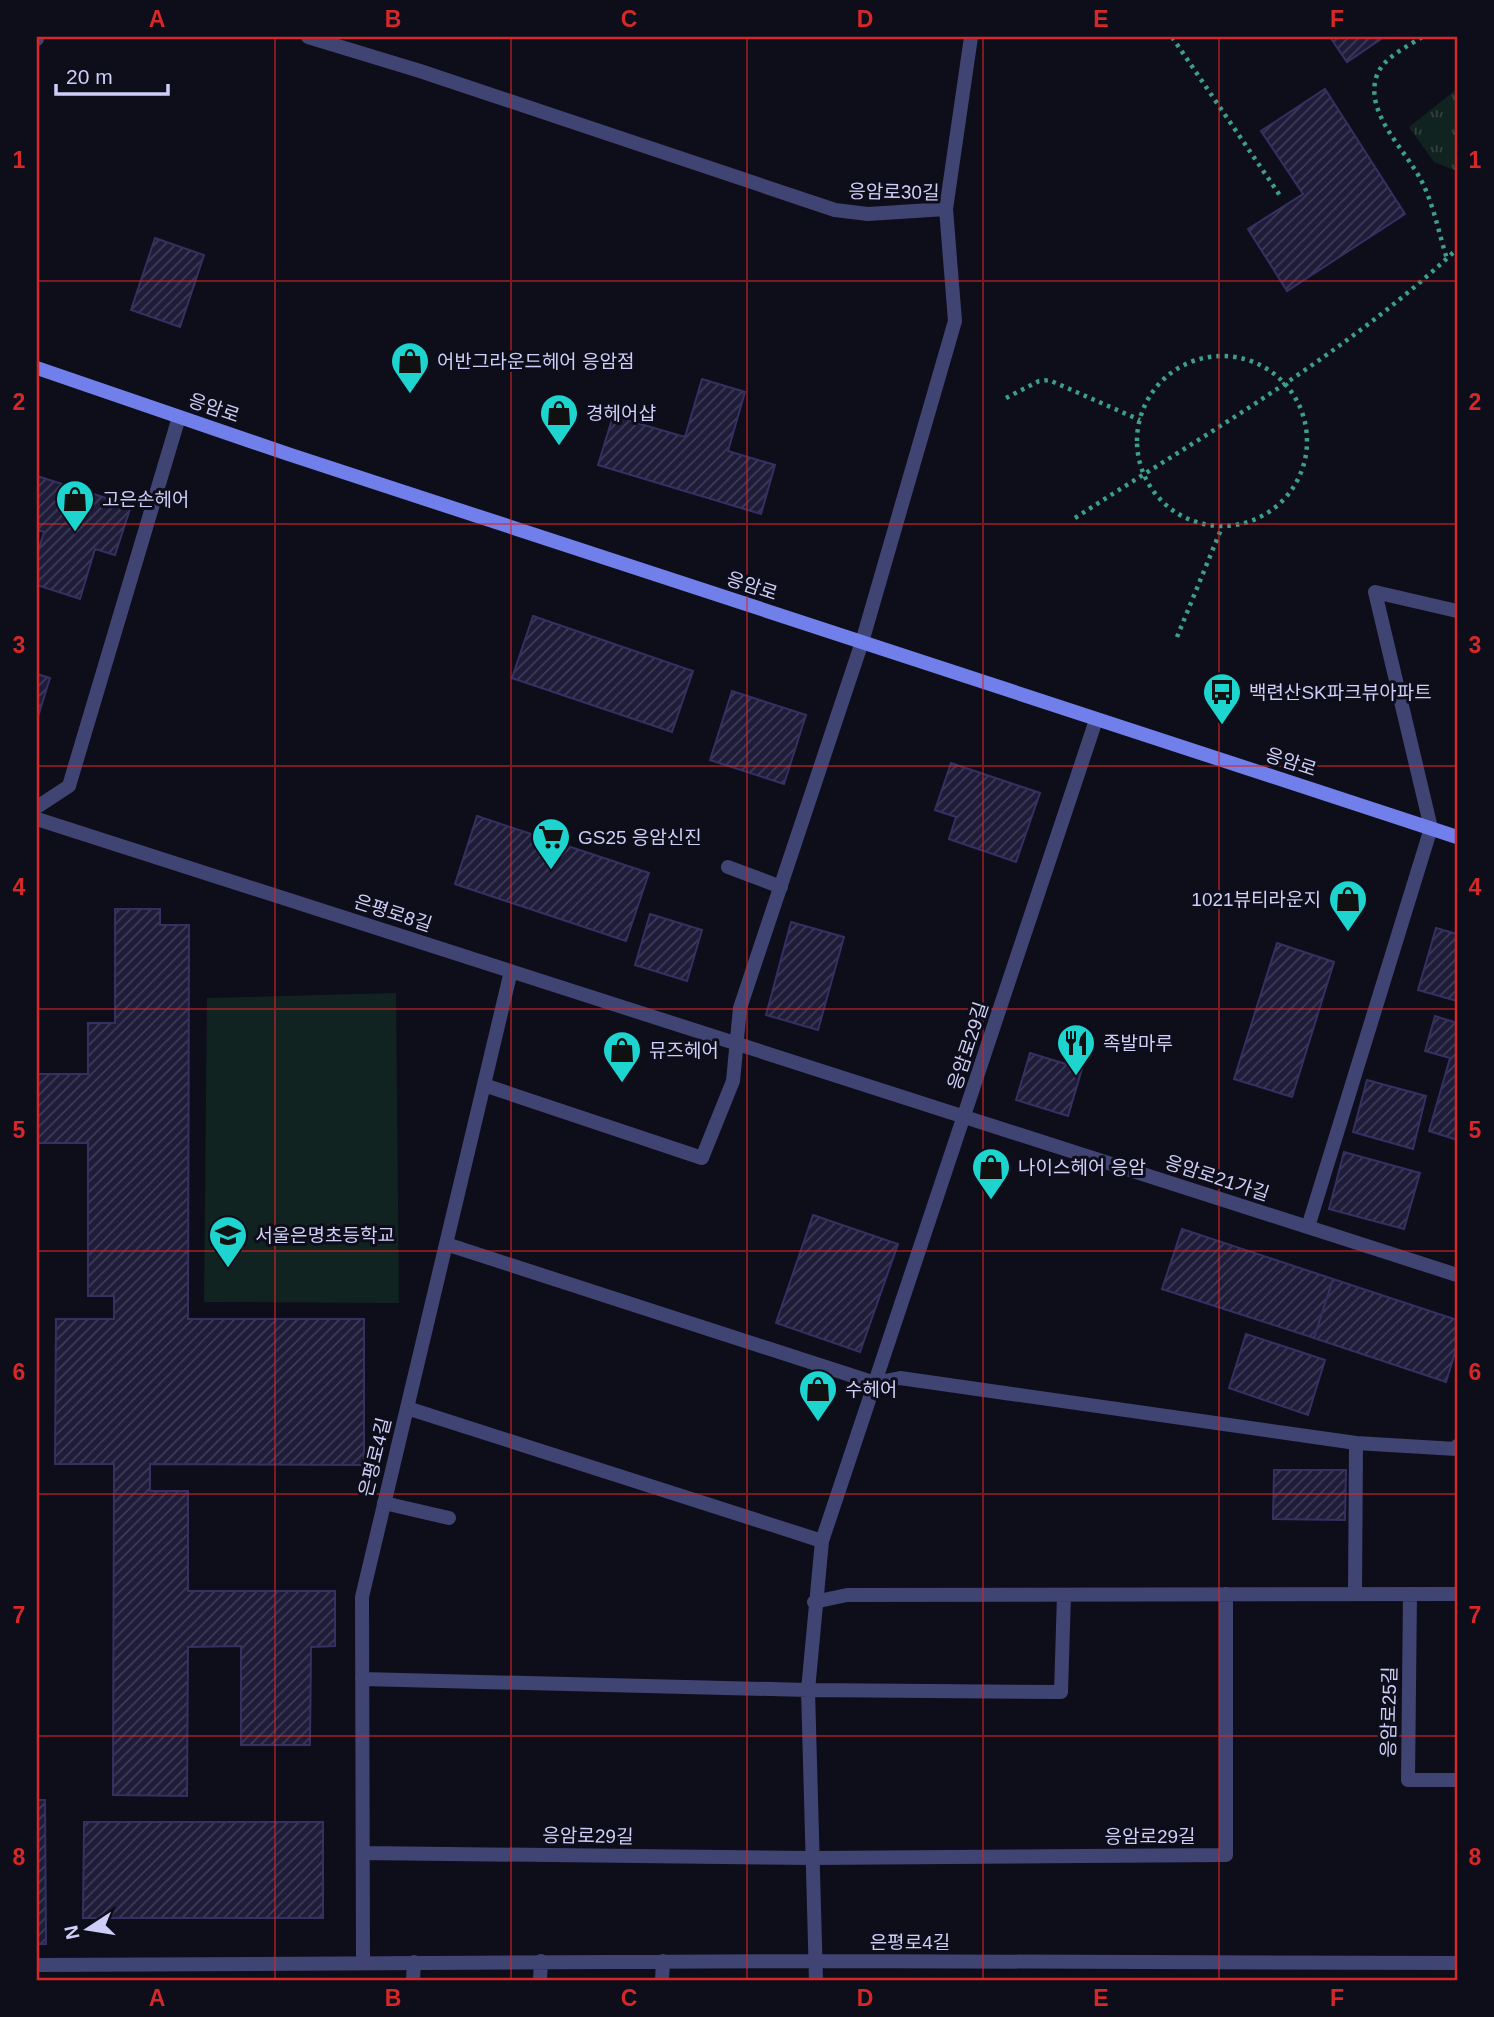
<svg xmlns="http://www.w3.org/2000/svg" width="1494" height="2017" font-family="Arial,'Noto Sans KR',sans-serif">
<defs>
<pattern id="park-tufts" width="24" height="20" patternUnits="userSpaceOnUse" patternTransform="scale(1.75)"><rect width="24" height="20" fill="#112320"/><path d="M3 7l-1-3M5 7V3M7 7l1-3M15 17l-1-3M17 17v-4M19 17l1-3" fill="none" stroke="#324241"/></pattern>
<pattern id="building-hatch" width="6" height="6" patternUnits="userSpaceOnUse" patternTransform="scale(1.75)"><rect width="6" height="6" fill="#1e1c39"/><path d="M-1 1l2-2M0 6l6-6M5 7l2-2" fill="none" stroke="#3e3c56"/></pattern>
</defs>
<rect width="100%" height="100%" fill="#0e0d1a"/>
<!-- park -->
<path fill="url(#park-tufts)" d="M 1457,89 L 1457,170 L 1454,170 L 1434,162 L 1409,127 Z"/>
<!-- garden -->
<path fill="#112320" d="M 396,993 L 399,1303 L 204,1302 L 207,998 Z"/>
<!-- building -->
<path fill="url(#building-hatch)" stroke="#343162" stroke-width="2" d="M 1330,37 L 1384,37 L 1347,62 Z
M 1325,89 L 1405,214 L 1287,291 L 1248,229 L 1303,194 L 1261,131 Z
M 155,238 L 204,255 L 180,327 L 131,310 Z
M 702,379 L 745,392 L 728,451 L 775,465 L 761,514 L 598,465 L 613,416 L 685,437 Z
M 37,476 L 131,506 L 115,555 L 95,549 L 80,599 L 37,585 L 37,555 L 44,532 L 37,530 Z
M 533,616 L 693,671 L 672,732 L 512,678 Z
M 37,674 L 50,678 L 37,720 Z
M 732,691 L 806,715 L 784,784 L 710,760 Z
M 951,763 L 1040,793 L 1016,862 L 949,839 L 956,817 L 935,810 Z
M 477,816 L 649,873 L 626,941 L 455,884 Z
M 115,909 L 160,909 L 160,925 L 189,925 L 188,1319 L 364,1319 L 364,1465 L 150,1464 L 150,1491 L 188,1491 L 188,1591 L 335,1591 L 335,1646 L 311,1647 L 310,1745 L 241,1745 L 241,1646 L 188,1647 L 187,1796 L 113,1795 L 114,1464 L 55,1464 L 56,1319 L 114,1319 L 114,1296 L 88,1296 L 88,1143 L 37,1143 L 37,1074 L 88,1074 L 88,1023 L 115,1023 Z
M 650,914 L 702,930 L 687,981 L 635,965 Z
M 791,922 L 844,937 L 818,1030 L 766,1015 Z
M 1436,928 L 1457,934 L 1457,1001 L 1418,990 Z
M 1277,943 L 1334,962 L 1292,1097 L 1234,1079 Z
M 1435,1016 L 1457,1023 L 1457,1140 L 1429,1131 L 1450,1058 L 1425,1051 Z
M 1030,1053 L 1082,1069 L 1068,1116 L 1016,1100 Z
M 1367,1080 L 1426,1096 L 1413,1149 L 1353,1132 Z
M 1344,1152 L 1420,1173 L 1404,1229 L 1329,1209 Z
M 813,1215 L 898,1244 L 860,1352 L 776,1323 Z
M 1182,1229 L 1333,1279 L 1314,1338 L 1162,1289 Z
M 1333,1279 L 1457,1320 L 1457,1346 L 1446,1382 L 1314,1338 Z
M 1246,1334 L 1325,1360 L 1308,1415 L 1229,1388 Z
M 1274,1470 L 1346,1470 L 1345,1520 L 1273,1519 Z
M 37,1800 L 45,1800 L 46,1944 L 37,1944 Z
M 84,1822 L 323,1822 L 323,1918 L 83,1918 Z"/>
<g fill="none" stroke-linecap="round" stroke-linejoin="round">
<!-- path -->
<path stroke="#3c9e8b" stroke-width="4.5" stroke-dasharray="3.5 5" stroke-linecap="butt" d="M 1172,37 L 1281,197
M 1422,37 C 1407,47 1384,57 1377,75 C 1363,113 1407,151 1422,182 C 1434,206 1439,234 1447,259
M1137 441a85 85 0 1 1 170 0a85 85 0 1 1-170 0Z
M 1006,398 L 1039,381 L 1049,380 L 1140,420
M 1075,518 C 1205,434 1344,356 1457,249
M 1177,637 L 1222,527"/>
<!-- lane -->
<path stroke="#3f4473" stroke-width="14" d="M 728,867 L 781,887
M 384,1503 L 449,1518
M 413,1980 L 414,1962"/>
<!-- street -->
<path stroke="#3f4473" stroke-width="14" d="M 308,37 L 420,71 L 835,210 L 868,214 L 946,209
M 37,39 L 37,37
M 37,807 L 69,786 L 179,417
M 37,819 L 1457,1275
M 484,1085 L 702,1158 L 733,1081 L 740,1008 L 862,642 L 955,321 L 946,209 L 971,37
M 1308,1227 L 1431,828 L 1375,592 L 1457,611
M 446,1244 L 875,1383 L 900,1378 L 1356,1443 L 1456,1449 L 1457,1446
M 407,1408 L 822,1541
M 1355,1594 L 1356,1443
M 1410,1594 L 1408,1780 L 1457,1780
M 814,1602 L 847,1595 L 1457,1594
M 362,1679 L 808,1690 L 1061,1692 L 1064,1595
M 363,1853 L 813,1858 L 1226,1855 L 1226,1594
M 363,1962 L 362,1597 L 511,971
M 37,1965 L 816,1961 L 1457,1963
M 540,1980 L 541,1961
M 662,1980 L 663,1961
M 816,1980 L 808,1690 L 822,1541 L 1096,720"/>
<!-- secondary -->
<path stroke="#717feb" stroke-width="14" d="M 37,368 L 288,454 L 1457,837"/>
</g>
<!-- grid -->
<path fill="none" stroke="#d62828" stroke-width="2" stroke-opacity="0.55" d="M 275,37 L 275,1980M 511,37 L 511,1980M 747,37 L 747,1980M 983,37 L 983,1980M 1219,37 L 1219,1980M 37,281 L 1457,281M 37,524 L 1457,524M 37,766 L 1457,766M 37,1009 L 1457,1009M 37,1251 L 1457,1251M 37,1494 L 1457,1494M 37,1736 L 1457,1736"/>
<!-- icons -->
<defs>
<symbol id="shop-pin" viewBox="-11 -11 22 30"><path d="M0 17L-7.5 6A9.5 9.5 0 1 1 7.5 6Z" fill="#1ed4ce" stroke="#0e0d1a"/><path d="M-5-2.5h2.3a2.7 3.5 0 0 1 5.4 0H5L5.5 6h-11ZM-1.5-2.5h3a1.5 2.3 0 0 0-3 0Z" fill="#111"/></symbol>
<symbol id="bus-pin" viewBox="-11 -11 22 30"><path d="M0 17L-7.5 6A9.5 9.5 0 1 1 7.5 6Z" fill="#1ed4ce" stroke="#0e0d1a"/><path d="M-5-6H5V4H4V6H2V4H-2V6H-4V4H-5ZM-3.5-4V0h7V-4ZM-3.5 1.2v1.5H-2V1.2ZM2 1.2v1.5H3.5V1.2Z" fill="#111"/></symbol>
<symbol id="supermarket-pin" viewBox="-11 -11 22 30"><path d="M0 17L-7.5 6A9.5 9.5 0 1 1 7.5 6Z" fill="#1ed4ce" stroke="#0e0d1a"/><path d="M-6-5.5h2.5l.6 2H6L4.5 2H-2.5L-4.4-4H-6ZM-1.5 3.2a1.3 1.3 0 1 0 .1 0ZM3 3.2a1.3 1.3 0 1 0 .1 0Z" fill="#111"/></symbol>
<symbol id="restaurant-pin" viewBox="-11 -11 22 30"><path d="M0 17L-7.5 6A9.5 9.5 0 1 1 7.5 6Z" fill="#1ed4ce" stroke="#0e0d1a"/><path d="M-5-6h1v4h1v-4h1v4h1v-4h1v5L-1.5 .5V6h-2V.5L-5-1ZM5-6V6H3V1.5H1.5Q1.5-4 5-6Z" fill="#111"/></symbol>
<symbol id="school-pin" viewBox="-11 -11 22 30"><path d="M0 17L-7.5 6A9.5 9.5 0 1 1 7.5 6Z" fill="#1ed4ce" stroke="#0e0d1a"/><path d="M0-5L7-2L0 1L-7-2ZM-4 1L0 2.5L4 1V4Q0 6-4 4Z" fill="#111"/></symbol>
</defs>
<g fill-rule="evenodd">
<use href="#shop-pin" x="388" y="339" width="44" height="60"/>
<use href="#shop-pin" x="537" y="391" width="44" height="60"/>
<use href="#shop-pin" x="53" y="477" width="44" height="60"/>
<use href="#bus-pin" x="1200" y="670" width="44" height="60"/>
<use href="#supermarket-pin" x="529" y="815" width="44" height="60"/>
<use href="#shop-pin" x="1326" y="877" width="44" height="60"/>
<use href="#restaurant-pin" x="1054" y="1021" width="44" height="60"/>
<use href="#shop-pin" x="600" y="1028" width="44" height="60"/>
<use href="#shop-pin" x="969" y="1145" width="44" height="60"/>
<use href="#school-pin" x="206" y="1213" width="44" height="60"/>
<use href="#shop-pin" x="796" y="1367" width="44" height="60"/>
</g>
<g text-anchor="middle" dominant-baseline="central" stroke-width="6" stroke-linejoin="round" paint-order="stroke">
<!-- street labels -->
<g font-size="19" fill="#cecef8" stroke="#0e0d1a">
<text transform="translate(894 192) rotate(1)">응암로30길</text>
<text transform="translate(214 408) rotate(19)">응암로</text>
<text transform="translate(752 586) rotate(18)">응암로</text>
<text transform="translate(1291 762) rotate(18)">응암로</text>
<text transform="translate(393 913) rotate(18)">은평로8길</text>
<text transform="translate(968 1046) rotate(-72)">응암로29길</text>
<text transform="translate(1217 1178) rotate(18)">응암로21가길</text>
<text transform="translate(375 1457) rotate(-76)">은평로4길</text>
<text transform="translate(1389 1712) rotate(-89)">응암로25길</text>
<text transform="translate(588 1836) rotate(1)">응암로29길</text>
<text x="1150" y="1836">응암로29길</text>
<text x="910" y="1942">은평로4길</text>
</g>
<!-- poi labels -->
<g font-size="19" fill="#cecef8" stroke="#0e0d1a" text-anchor="start">
<text x="437" y="361">어반그라운드헤어 응암점</text>
<text x="586" y="413">경헤어샵</text>
<text x="102" y="499">고은손헤어</text>
<text x="1249" y="692">백련산SK파크뷰아파트</text>
<text x="578" y="837">GS25 응암신진</text>
<text x="1321" y="899" text-anchor="end">1021뷰티라운지</text>
<text x="1103" y="1043">족발마루</text>
<text x="649" y="1050">뮤즈헤어</text>
<text x="1018" y="1167">나이스헤어 응암</text>
<text x="255" y="1235">서울은명초등학교</text>
<text x="845" y="1389">수헤어</text>
</g>
</g>
<!-- border -->
<rect width="1494" height="2017" fill="none" stroke="#0e0d1a" stroke-width="77"/>
<!-- north arrow -->
<g transform="translate(88 1929) rotate(258)" stroke="#0e0d1a" stroke-width="5" paint-order="stroke">
<path d="M0-5L12 26L0 18L-12 26Z" fill="#cecef8"/>
<text y="-10" font-size="19" font-weight="bold" text-anchor="middle" fill="#cecef8">N</text>
</g>
<!-- scale -->
<path d="M56 84v10h112v-10" fill="none" stroke="#cecef8" stroke-width="3.5"/>
<text x="66" y="84" font-size="21" fill="#cecef8" stroke="#0e0d1a" stroke-width="5" paint-order="stroke">20 m</text>
<rect x="38" y="38" width="1418" height="1941" fill="none" stroke="#d62828" stroke-width="2.5"/>
<g font-size="23" text-anchor="middle" font-weight="bold" fill="#d62828">
<text x="157" y="27">A</text>
<text x="393" y="27">B</text>
<text x="629" y="27">C</text>
<text x="865" y="27">D</text>
<text x="1101" y="27">E</text>
<text x="1337" y="27">F</text>
<text x="19" y="168">1</text>
<text x="1475" y="168">1</text>
<text x="19" y="410">2</text>
<text x="1475" y="410">2</text>
<text x="19" y="653">3</text>
<text x="1475" y="653">3</text>
<text x="19" y="895">4</text>
<text x="1475" y="895">4</text>
<text x="19" y="1138">5</text>
<text x="1475" y="1138">5</text>
<text x="19" y="1380">6</text>
<text x="1475" y="1380">6</text>
<text x="19" y="1623">7</text>
<text x="1475" y="1623">7</text>
<text x="19" y="1865">8</text>
<text x="1475" y="1865">8</text>
<text x="157" y="2006">A</text>
<text x="393" y="2006">B</text>
<text x="629" y="2006">C</text>
<text x="865" y="2006">D</text>
<text x="1101" y="2006">E</text>
<text x="1337" y="2006">F</text>
</g>
</svg>
